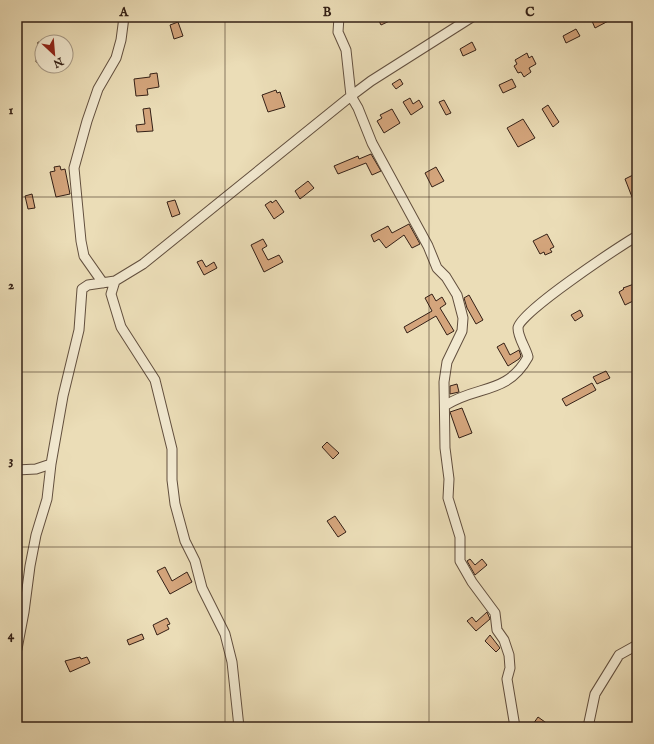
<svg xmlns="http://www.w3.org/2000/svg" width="654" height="744" font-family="'IM FELL English',serif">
<rect width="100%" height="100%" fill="#ebddb7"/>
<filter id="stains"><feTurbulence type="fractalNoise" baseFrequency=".005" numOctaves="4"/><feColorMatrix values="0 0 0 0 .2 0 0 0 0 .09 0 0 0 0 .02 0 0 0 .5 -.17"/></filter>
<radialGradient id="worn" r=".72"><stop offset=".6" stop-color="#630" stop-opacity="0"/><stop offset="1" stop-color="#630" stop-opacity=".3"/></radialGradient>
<!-- building -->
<path fill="#d4a57c" stroke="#342016" d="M 381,17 L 398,17 L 381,25 L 378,19 Z
M 600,17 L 616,17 L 595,28 L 592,21 Z
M 178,22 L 183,36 L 174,39 L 170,25 Z
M 576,29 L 580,36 L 566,43 L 563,36 Z
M 38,42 L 42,43 L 42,63 L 36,62 Z
M 472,42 L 476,50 L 463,56 L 460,49 Z
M 527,53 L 529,58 L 532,56 L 536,64 L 529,68 L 531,72 L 524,77 L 521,72 L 518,73 L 514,66 L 517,64 L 515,60 Z
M 157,73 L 159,87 L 147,89 L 148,95 L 136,96 L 134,79 L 150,77 L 150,74 Z
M 400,79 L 403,84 L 396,89 L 392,84 Z
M 512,79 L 516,87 L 503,93 L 499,85 Z
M 276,90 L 277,93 L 280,92 L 285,107 L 268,112 L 262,95 Z
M 410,98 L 413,104 L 419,100 L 423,107 L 411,115 L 403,102 Z
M 444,100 L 451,113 L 446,115 L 439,102 Z
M 548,105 L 559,122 L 553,127 L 542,109 Z
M 150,108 L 153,131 L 137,132 L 136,125 L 145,124 L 143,109 Z
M 392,109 L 400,123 L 384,133 L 377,121 L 382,118 L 380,115 Z
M 523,119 L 535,138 L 518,147 L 507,128 Z
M 371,154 L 381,171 L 372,175 L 366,163 L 338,174 L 334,166 L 358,156 L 359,159 Z
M 60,166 L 61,170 L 65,169 L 70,194 L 56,197 L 50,172 L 55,171 L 54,167 Z
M 436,167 L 444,181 L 432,187 L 425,173 Z
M 637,173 L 637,194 L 632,197 L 625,179 Z
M 308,181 L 314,188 L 300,199 L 295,191 Z
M 32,194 L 35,208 L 28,209 L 25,196 Z
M 175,200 L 180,214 L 172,217 L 167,202 Z
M 276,200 L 284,212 L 274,219 L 265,205 L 271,201 L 272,203 Z
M 409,224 L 420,244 L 412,248 L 404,235 L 386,248 L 379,239 L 374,242 L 371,235 L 388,226 L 392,233 Z
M 547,234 L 554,247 L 550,249 L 552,252 L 545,255 L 544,252 L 540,254 L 533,241 Z
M 263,239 L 267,246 L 262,249 L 268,260 L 279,255 L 283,262 L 264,272 L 251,245 Z
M 202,260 L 206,267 L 214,262 L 217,268 L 204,275 L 197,262 Z
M 634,284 L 637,290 L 637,299 L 625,305 L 619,292 L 624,289 L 623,288 Z
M 432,294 L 436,301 L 442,297 L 446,304 L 440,308 L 454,331 L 447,335 L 436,316 L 407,333 L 404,327 L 432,311 L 425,298 Z
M 469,295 L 483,320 L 476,324 L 467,308 L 464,298 Z
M 580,310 L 583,316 L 575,321 L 571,315 Z
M 504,343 L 510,355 L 519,350 L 521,356 L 519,359 L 508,366 L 497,347 Z
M 606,371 L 610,378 L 597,384 L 593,377 Z
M 592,383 L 596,390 L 566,406 L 562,399 Z
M 457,384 L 459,392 L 450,394 L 450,386 Z
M 462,408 L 472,433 L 459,438 L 450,412 Z
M 327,442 L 339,453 L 333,459 L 322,447 Z
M 335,516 L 346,532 L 338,537 L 327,521 Z
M 470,559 L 475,565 L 482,559 L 487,565 L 475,575 L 467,561 Z
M 165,567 L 172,581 L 187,572 L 192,582 L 170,594 L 157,571 Z
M 487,612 L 490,619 L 476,631 L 467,621 L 472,617 L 476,622 Z
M 167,618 L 170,624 L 167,625 L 169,629 L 157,635 L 153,625 Z
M 142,634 L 144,639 L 129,645 L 127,640 Z
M 490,635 L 500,648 L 496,652 L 485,641 Z
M 80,657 L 81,659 L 87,657 L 90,663 L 70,672 L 65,661 Z
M 538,717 L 552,727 L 531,727 Z"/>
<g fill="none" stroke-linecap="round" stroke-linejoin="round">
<defs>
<path id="minor" d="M 339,17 L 338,32 L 346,50 L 351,96 L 358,108 L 372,143 L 428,246 L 437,268 L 446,277 L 457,295 L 463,318 L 462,331 L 447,362 L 444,382 L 445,448 L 449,479 L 448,498 L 460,537 L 460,561 L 472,582 L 495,613 L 497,630 L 504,640 L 509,655 L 510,668 L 507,679 L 515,727
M 115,281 L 111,294 L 121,327 L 155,380 L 172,449 L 172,480 L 175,504 L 185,541 L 195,561 L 202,588 L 225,634 L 232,662 L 239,727
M 103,283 L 84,256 L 81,241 L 74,168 L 87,121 L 98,89 L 116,58 L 121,40 L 124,17
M 446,405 C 477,385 507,395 528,357 C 526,348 518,338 518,328 C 518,313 619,247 637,236
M 17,470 L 36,469 L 51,464
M 17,649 L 24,612 L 30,566 L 36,535 L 47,499 L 51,464 L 63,396 L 79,330 L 82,289 L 88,285 L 115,281 L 143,264 L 351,96 L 371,81 L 472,17
M 588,727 L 595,694 L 616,660 L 619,655 L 637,645"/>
</defs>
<!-- minor casing -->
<use href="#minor" stroke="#624f3e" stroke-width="11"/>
<!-- minor -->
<use href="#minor" stroke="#f2e9d0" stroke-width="9"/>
</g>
<!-- grid -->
<path fill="none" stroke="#342016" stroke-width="1" stroke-opacity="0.55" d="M 225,17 L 225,727M 429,17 L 429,727M 17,197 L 637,197M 17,372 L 637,372M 17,547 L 637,547"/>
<!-- margin -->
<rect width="654" height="744" fill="none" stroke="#ebddb7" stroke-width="44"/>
<!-- north arrow -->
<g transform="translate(54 54) rotate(154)"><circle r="19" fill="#f2e9d0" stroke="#a69986"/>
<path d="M0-3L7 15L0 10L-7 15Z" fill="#8f2418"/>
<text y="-6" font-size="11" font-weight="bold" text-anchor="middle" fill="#342016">N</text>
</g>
<rect x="22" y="22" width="610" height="700" fill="none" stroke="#342016" stroke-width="1.5"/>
<g font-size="13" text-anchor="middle" font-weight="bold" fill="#342016">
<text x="124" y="16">A</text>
<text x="327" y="16">B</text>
<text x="530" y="16">C</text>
<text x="11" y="114">1</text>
<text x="11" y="289">2</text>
<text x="11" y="464">3</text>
<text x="11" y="639">4</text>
</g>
<rect width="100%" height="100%" filter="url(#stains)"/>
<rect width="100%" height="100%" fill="url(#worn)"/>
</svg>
